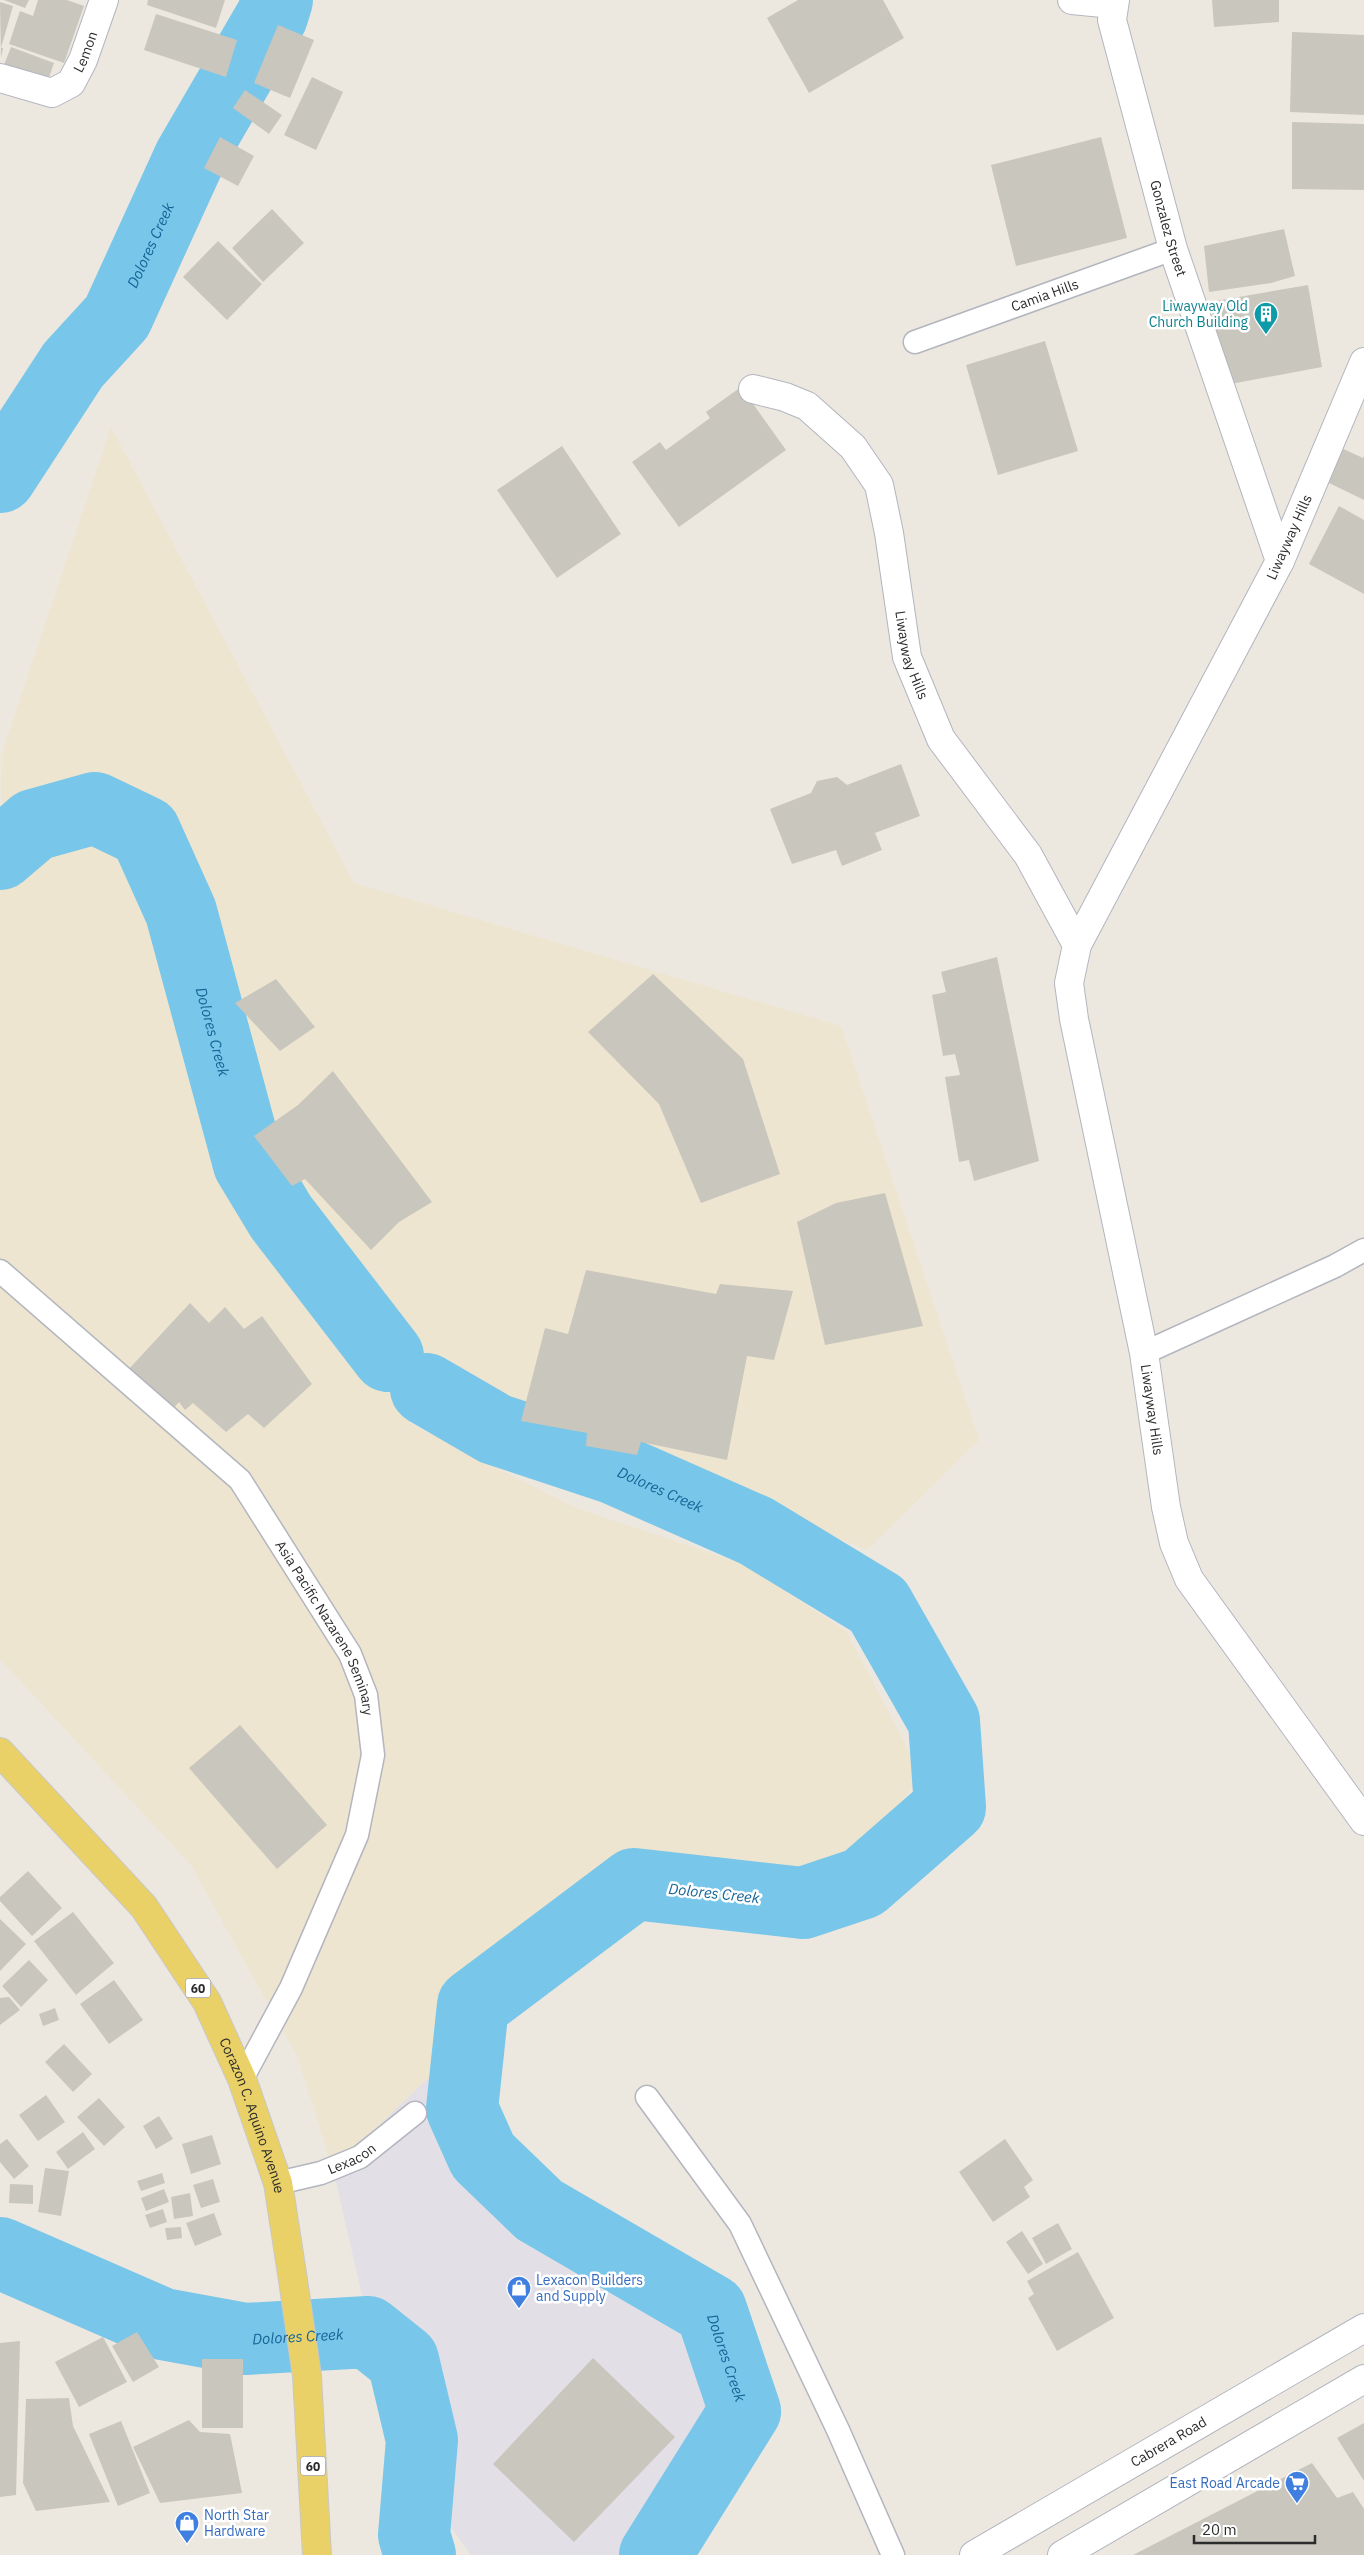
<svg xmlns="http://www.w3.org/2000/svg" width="1364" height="2555" font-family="'IBM Plex Sans',sans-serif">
<rect width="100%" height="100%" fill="#ede8df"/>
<!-- industrial -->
<path fill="#e2dfe6" d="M 430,2076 L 448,2136 L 496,2202 L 629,2299 L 689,2319 L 713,2344 L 719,2401 L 645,2527 L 624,2555 L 471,2555 L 434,2505 L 439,2376 L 405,2324 L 363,2300 L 333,2169 Z"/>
<!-- education -->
<path fill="#ede5d0" d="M 111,427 L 354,883 L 841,1026 L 979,1440 L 867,1550 L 763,1507 L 499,1419 L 444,1375 L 409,1423 L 574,1507 L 745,1565 L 846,1631 L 921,1774 L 865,1856 L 811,1874 L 619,1857 L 448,2000 L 430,2076 L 333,2169 L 297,2056 L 191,1865 L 0,1659 L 0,857 L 2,753 Z"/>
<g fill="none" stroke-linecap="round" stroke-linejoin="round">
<!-- river -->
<g stroke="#78c6e9" stroke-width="72">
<path id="s1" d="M 0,477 L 73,365 L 117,317 L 190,157 L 272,16 L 277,0"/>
<path id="s2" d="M 0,854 L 34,825 L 95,808 L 145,832 L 181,912 L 249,1164 L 281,1217 L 388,1356"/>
<path id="s3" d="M 426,1389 L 495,1429 L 613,1468 L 756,1531 L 878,1605 L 944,1721 L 950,1807 L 863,1883 L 803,1903 L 634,1884 L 473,2005 L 462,2109 L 483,2156 L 539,2210 L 711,2310 L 745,2411 L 655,2555"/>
<path id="s4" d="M 0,2253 L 163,2324 L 245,2339 L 368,2332 L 403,2360 L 422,2440 L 414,2535 L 420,2555"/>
</g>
</g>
<!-- building -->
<path fill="#c9c6be" d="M 4,0 L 29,0 L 25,8 Z
M 38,0 L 67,0 L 84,6 L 64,63 L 9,44 L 20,11 L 33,16 Z
M 148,0 L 225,0 L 216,28 L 147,5 Z
M 798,0 L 883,0 L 904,38 L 809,93 L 767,18 Z
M 1212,0 L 1279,0 L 1279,22 L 1214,27 Z
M 0,2 L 13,6 L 1,48 L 3,48 L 1,58 Z
M 156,14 L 237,40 L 226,77 L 144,50 Z
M 278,25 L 314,40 L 290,98 L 254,83 Z
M 1292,32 L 1364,35 L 1364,115 L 1290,112 Z
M 11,47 L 54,63 L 46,86 L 2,70 Z
M 312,77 L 343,92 L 316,150 L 284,135 Z
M 245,90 L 282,115 L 269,134 L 233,108 Z
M 1292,122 L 1364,124 L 1364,190 L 1292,189 Z
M 220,137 L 254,156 L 238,186 L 204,168 Z
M 1101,137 L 1127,238 L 1016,266 L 991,165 Z
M 272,209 L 304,243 L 263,282 L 232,248 Z
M 1284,229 L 1295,276 L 1271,283 L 1209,292 L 1204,246 Z
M 218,241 L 262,284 L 227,320 L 183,277 Z
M 1308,285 L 1322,367 L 1225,385 L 1210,302 Z
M 1045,341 L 1078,451 L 998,475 L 966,365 Z
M 741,387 L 786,450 L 679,527 L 632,462 L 660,442 L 666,450 L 710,418 L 706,412 Z
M 562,446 L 621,534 L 557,578 L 497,490 Z
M 1339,447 L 1363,458 L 1364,455 L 1364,500 L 1323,480 Z
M 1339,506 L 1364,520 L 1364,594 L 1309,564 Z
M 901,764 L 920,816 L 875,833 L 882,850 L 842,866 L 836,850 L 792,864 L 770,809 L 811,793 L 817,781 L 837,777 L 847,785 Z
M 997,957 L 1039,1161 L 974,1181 L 969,1160 L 959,1162 L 945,1077 L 960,1075 L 955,1054 L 943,1056 L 932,995 L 946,992 L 941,972 Z
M 653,974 L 743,1059 L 780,1174 L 701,1203 L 659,1104 L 588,1032 Z
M 276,979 L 315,1027 L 280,1051 L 235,1003 Z
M 333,1071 L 432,1202 L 399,1222 L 371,1250 L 305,1179 L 292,1186 L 254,1136 L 298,1105 Z
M 885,1193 L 923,1326 L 825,1345 L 797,1222 L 836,1203 Z
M 586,1270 L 716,1294 L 720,1284 L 793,1291 L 774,1360 L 747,1356 L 727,1460 L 641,1442 L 637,1455 L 586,1446 L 587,1433 L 521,1421 L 545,1328 L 568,1334 Z
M 190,1303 L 209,1323 L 225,1307 L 244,1329 L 262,1316 L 312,1384 L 264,1428 L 248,1414 L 226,1432 L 193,1403 L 185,1410 L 179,1402 L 171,1411 L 127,1371 Z
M 240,1725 L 327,1825 L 277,1869 L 189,1768 Z
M 28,1871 L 62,1908 L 32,1936 L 0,1901 L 0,1897 Z
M 73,1912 L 114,1963 L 76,1995 L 34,1941 Z
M 0,1919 L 26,1944 L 0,1971 Z
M 29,1960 L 48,1980 L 21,2007 L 2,1986 Z
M 114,1980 L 143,2020 L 109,2044 L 80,2004 Z
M 9,1997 L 20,2010 L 0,2025 L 0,1998 Z
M 55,2008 L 59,2020 L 43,2026 L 39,2014 Z
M 64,2044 L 92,2074 L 73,2092 L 45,2062 Z
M 46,2095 L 65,2122 L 38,2141 L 19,2115 Z
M 99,2098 L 125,2127 L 104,2146 L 77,2117 Z
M 159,2116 L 173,2139 L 156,2149 L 143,2126 Z
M 83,2132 L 95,2149 L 68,2169 L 56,2152 Z
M 212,2135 L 221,2164 L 191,2174 L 182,2144 Z
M 7,2139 L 29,2166 L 14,2179 L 0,2162 L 0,2144 Z
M 1005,2139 L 1033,2180 L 1024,2187 L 1030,2197 L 993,2222 L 959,2172 Z
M 45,2168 L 69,2171 L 61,2216 L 38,2212 Z
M 162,2173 L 165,2183 L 141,2191 L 137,2181 Z
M 213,2179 L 220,2202 L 201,2208 L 193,2185 Z
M 10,2184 L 33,2185 L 33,2204 L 9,2203 Z
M 164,2189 L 169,2202 L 146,2211 L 141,2198 Z
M 190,2193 L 193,2216 L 174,2219 L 171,2197 Z
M 163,2209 L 167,2222 L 150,2228 L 145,2215 Z
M 214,2213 L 222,2235 L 195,2246 L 186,2223 Z
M 1058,2223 L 1072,2249 L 1046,2264 L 1032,2238 Z
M 181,2227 L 182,2238 L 167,2240 L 165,2228 Z
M 1022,2231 L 1043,2264 L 1028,2274 L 1006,2242 Z
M 1078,2252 L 1114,2318 L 1057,2351 L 1028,2298 L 1034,2294 L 1027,2281 Z
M 137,2332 L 159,2367 L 133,2382 L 112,2346 Z
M 103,2337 L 127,2382 L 79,2407 L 55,2362 Z
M 20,2341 L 16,2495 L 0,2497 L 0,2343 Z
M 593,2358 L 675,2437 L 574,2542 L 493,2464 Z
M 202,2359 L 243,2359 L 243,2428 L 202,2428 Z
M 69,2398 L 73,2426 L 110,2502 L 36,2511 L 23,2483 L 26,2399 Z
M 189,2420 L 200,2432 L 230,2434 L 242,2493 L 160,2503 L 133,2447 Z
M 121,2421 L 150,2493 L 118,2506 L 89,2434 Z
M 1364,2423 L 1364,2481 L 1337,2438 Z
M 1312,2463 L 1337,2498 L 1353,2492 L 1364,2509 L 1364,2555 L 1133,2555 Z"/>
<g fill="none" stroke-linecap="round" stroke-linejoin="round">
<defs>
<g id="lane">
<path id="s5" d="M 915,342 L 1173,249"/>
<path id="s6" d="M 0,1271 L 240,1480 L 350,1654 L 366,1695 L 373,1755 L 357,1835 L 291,1988 L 242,2079"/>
<path d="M 1144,1353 L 1335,1266 L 1364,1250"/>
<path d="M 647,2097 L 740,2224 L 838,2430 L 893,2555"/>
<path id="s7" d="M 278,2183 L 321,2173 L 360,2157 L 415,2113"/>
</g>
<g id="street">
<path d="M 1072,0 L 1113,4"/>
<path id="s8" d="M 1115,0 L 1112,20 L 1173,249 L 1280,561"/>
<path id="s9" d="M 0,78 L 52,93 L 71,83 L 83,60 L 104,0"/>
<path id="s10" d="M 1364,362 L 1280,561 L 1077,945 L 1069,983 L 1074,1019 L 1144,1353 L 1166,1507 L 1174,1543 L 1189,1579 L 1364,1821"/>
<path id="s11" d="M 753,389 L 785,397 L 807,406 L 853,447 L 879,485 L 889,533 L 907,657 L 941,739 L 1028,855 L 1077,945"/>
</g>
<g id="secondary">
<path id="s12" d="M 974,2555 L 1364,2328"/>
<path d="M 1062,2555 L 1364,2379"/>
</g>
<g id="primary">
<path id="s13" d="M 0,1752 L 144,1907 L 207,2002 L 242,2079 L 278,2183 L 293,2280 L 307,2376 L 317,2555"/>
</g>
</defs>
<!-- lane casing -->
<use href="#lane" stroke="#b3b5bf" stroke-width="25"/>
<!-- street casing -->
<use href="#street" stroke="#b3b5bf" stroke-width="30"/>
<!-- secondary casing -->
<use href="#secondary" stroke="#b3b5bf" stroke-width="30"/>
<!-- primary casing -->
<use href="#primary" stroke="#c8c8c8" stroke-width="30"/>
<!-- lane -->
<use href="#lane" stroke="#fff" stroke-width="22"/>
<!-- street -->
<use href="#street" stroke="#fff" stroke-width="28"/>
<!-- secondary -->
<use href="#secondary" stroke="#fff" stroke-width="28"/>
<!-- primary -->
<use href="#primary" stroke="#ead167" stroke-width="28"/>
</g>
<!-- icons -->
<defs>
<symbol id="building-pin" viewBox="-11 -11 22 30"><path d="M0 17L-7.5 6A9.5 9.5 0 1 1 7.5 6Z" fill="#0f9aa8" stroke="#fff"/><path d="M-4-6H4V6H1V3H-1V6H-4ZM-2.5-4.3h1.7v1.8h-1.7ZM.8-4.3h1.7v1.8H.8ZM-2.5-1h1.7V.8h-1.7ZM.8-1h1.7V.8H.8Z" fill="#fff"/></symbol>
<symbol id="shop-pin" viewBox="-11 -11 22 30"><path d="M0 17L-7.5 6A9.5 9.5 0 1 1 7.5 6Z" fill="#3f7fe0" stroke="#fff"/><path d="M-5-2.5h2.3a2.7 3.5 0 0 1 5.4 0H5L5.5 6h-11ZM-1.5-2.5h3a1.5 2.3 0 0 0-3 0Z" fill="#fff"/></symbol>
<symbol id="supermarket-pin" viewBox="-11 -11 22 30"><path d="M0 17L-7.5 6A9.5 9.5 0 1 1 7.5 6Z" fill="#3f7fe0" stroke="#fff"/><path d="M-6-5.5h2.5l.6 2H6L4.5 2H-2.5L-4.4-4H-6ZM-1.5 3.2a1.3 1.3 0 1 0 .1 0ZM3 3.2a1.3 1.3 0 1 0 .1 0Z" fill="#fff"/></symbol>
</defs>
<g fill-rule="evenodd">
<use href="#building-pin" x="1252" y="300" width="28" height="38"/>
<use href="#shop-pin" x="505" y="2274" width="28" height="38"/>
<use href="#supermarket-pin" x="1283" y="2469" width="28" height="38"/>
<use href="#shop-pin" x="173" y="2509" width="28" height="38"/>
</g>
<g text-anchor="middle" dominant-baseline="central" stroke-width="5" stroke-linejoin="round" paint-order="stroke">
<!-- shield labels -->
<g fill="#fff" stroke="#6b6b6b" stroke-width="1">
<rect x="185.5" y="1978.5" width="25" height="19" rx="4"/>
<rect x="300.5" y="2456.5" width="25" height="19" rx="4"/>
</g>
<g font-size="12" font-weight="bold" fill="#2c2c2c">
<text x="198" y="1988">60</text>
<text x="313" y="2466">60</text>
</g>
<!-- street labels -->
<g font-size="14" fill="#2c2c2c" stroke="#fff">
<text stroke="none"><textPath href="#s9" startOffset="110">Lemon</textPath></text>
<text stroke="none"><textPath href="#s8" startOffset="236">Gonzalez Street</textPath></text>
<text stroke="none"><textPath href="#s5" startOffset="138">Camia Hills</textPath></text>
<text transform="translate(1289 537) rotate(-66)">Liwayway Hills</text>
<text stroke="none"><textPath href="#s11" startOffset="338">Liwayway Hills</textPath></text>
<text stroke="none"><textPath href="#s10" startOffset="1124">Liwayway Hills</textPath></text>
<text stroke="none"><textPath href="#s6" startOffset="490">Asia Pacific Nazarene Seminary</textPath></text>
<text stroke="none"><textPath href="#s13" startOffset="448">Corazon C. Aquino Avenue</textPath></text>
<text stroke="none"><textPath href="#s7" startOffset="78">Lexacon</textPath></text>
<text stroke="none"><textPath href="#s12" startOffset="225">Cabrera Road</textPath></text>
</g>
<!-- culture labels -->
<g font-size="14" fill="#0d838f" stroke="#fff" text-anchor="end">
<text x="1248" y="306">Liwayway Old<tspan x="1248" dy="16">Church Building</tspan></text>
</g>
<!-- shop labels -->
<g font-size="14" fill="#366cbe" stroke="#fff" text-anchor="start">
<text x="536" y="2280">Lexacon Builders<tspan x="536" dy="16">and Supply</tspan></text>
<text x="1280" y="2483" text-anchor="end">East Road Arcade</text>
<text x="204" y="2515">North Star<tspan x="204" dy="16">Hardware</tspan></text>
</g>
<!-- water labels -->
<g font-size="15" font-style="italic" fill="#156598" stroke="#fff">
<text stroke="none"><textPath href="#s1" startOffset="278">Dolores Creek</textPath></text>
<text stroke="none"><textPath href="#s2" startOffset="375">Dolores Creek</textPath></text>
<text stroke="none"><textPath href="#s3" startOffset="256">Dolores Creek</textPath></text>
<text transform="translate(714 1893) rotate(6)">Dolores Creek</text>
<text stroke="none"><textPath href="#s4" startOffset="314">Dolores Creek</textPath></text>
<text stroke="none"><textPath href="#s3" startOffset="1756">Dolores Creek</textPath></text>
</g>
</g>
<!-- scale -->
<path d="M1194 2535v8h121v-8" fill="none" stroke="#2c2c2c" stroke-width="2.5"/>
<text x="1202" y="2535" font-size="15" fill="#2c2c2c" stroke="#ffffff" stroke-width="4" paint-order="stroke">20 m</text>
</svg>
